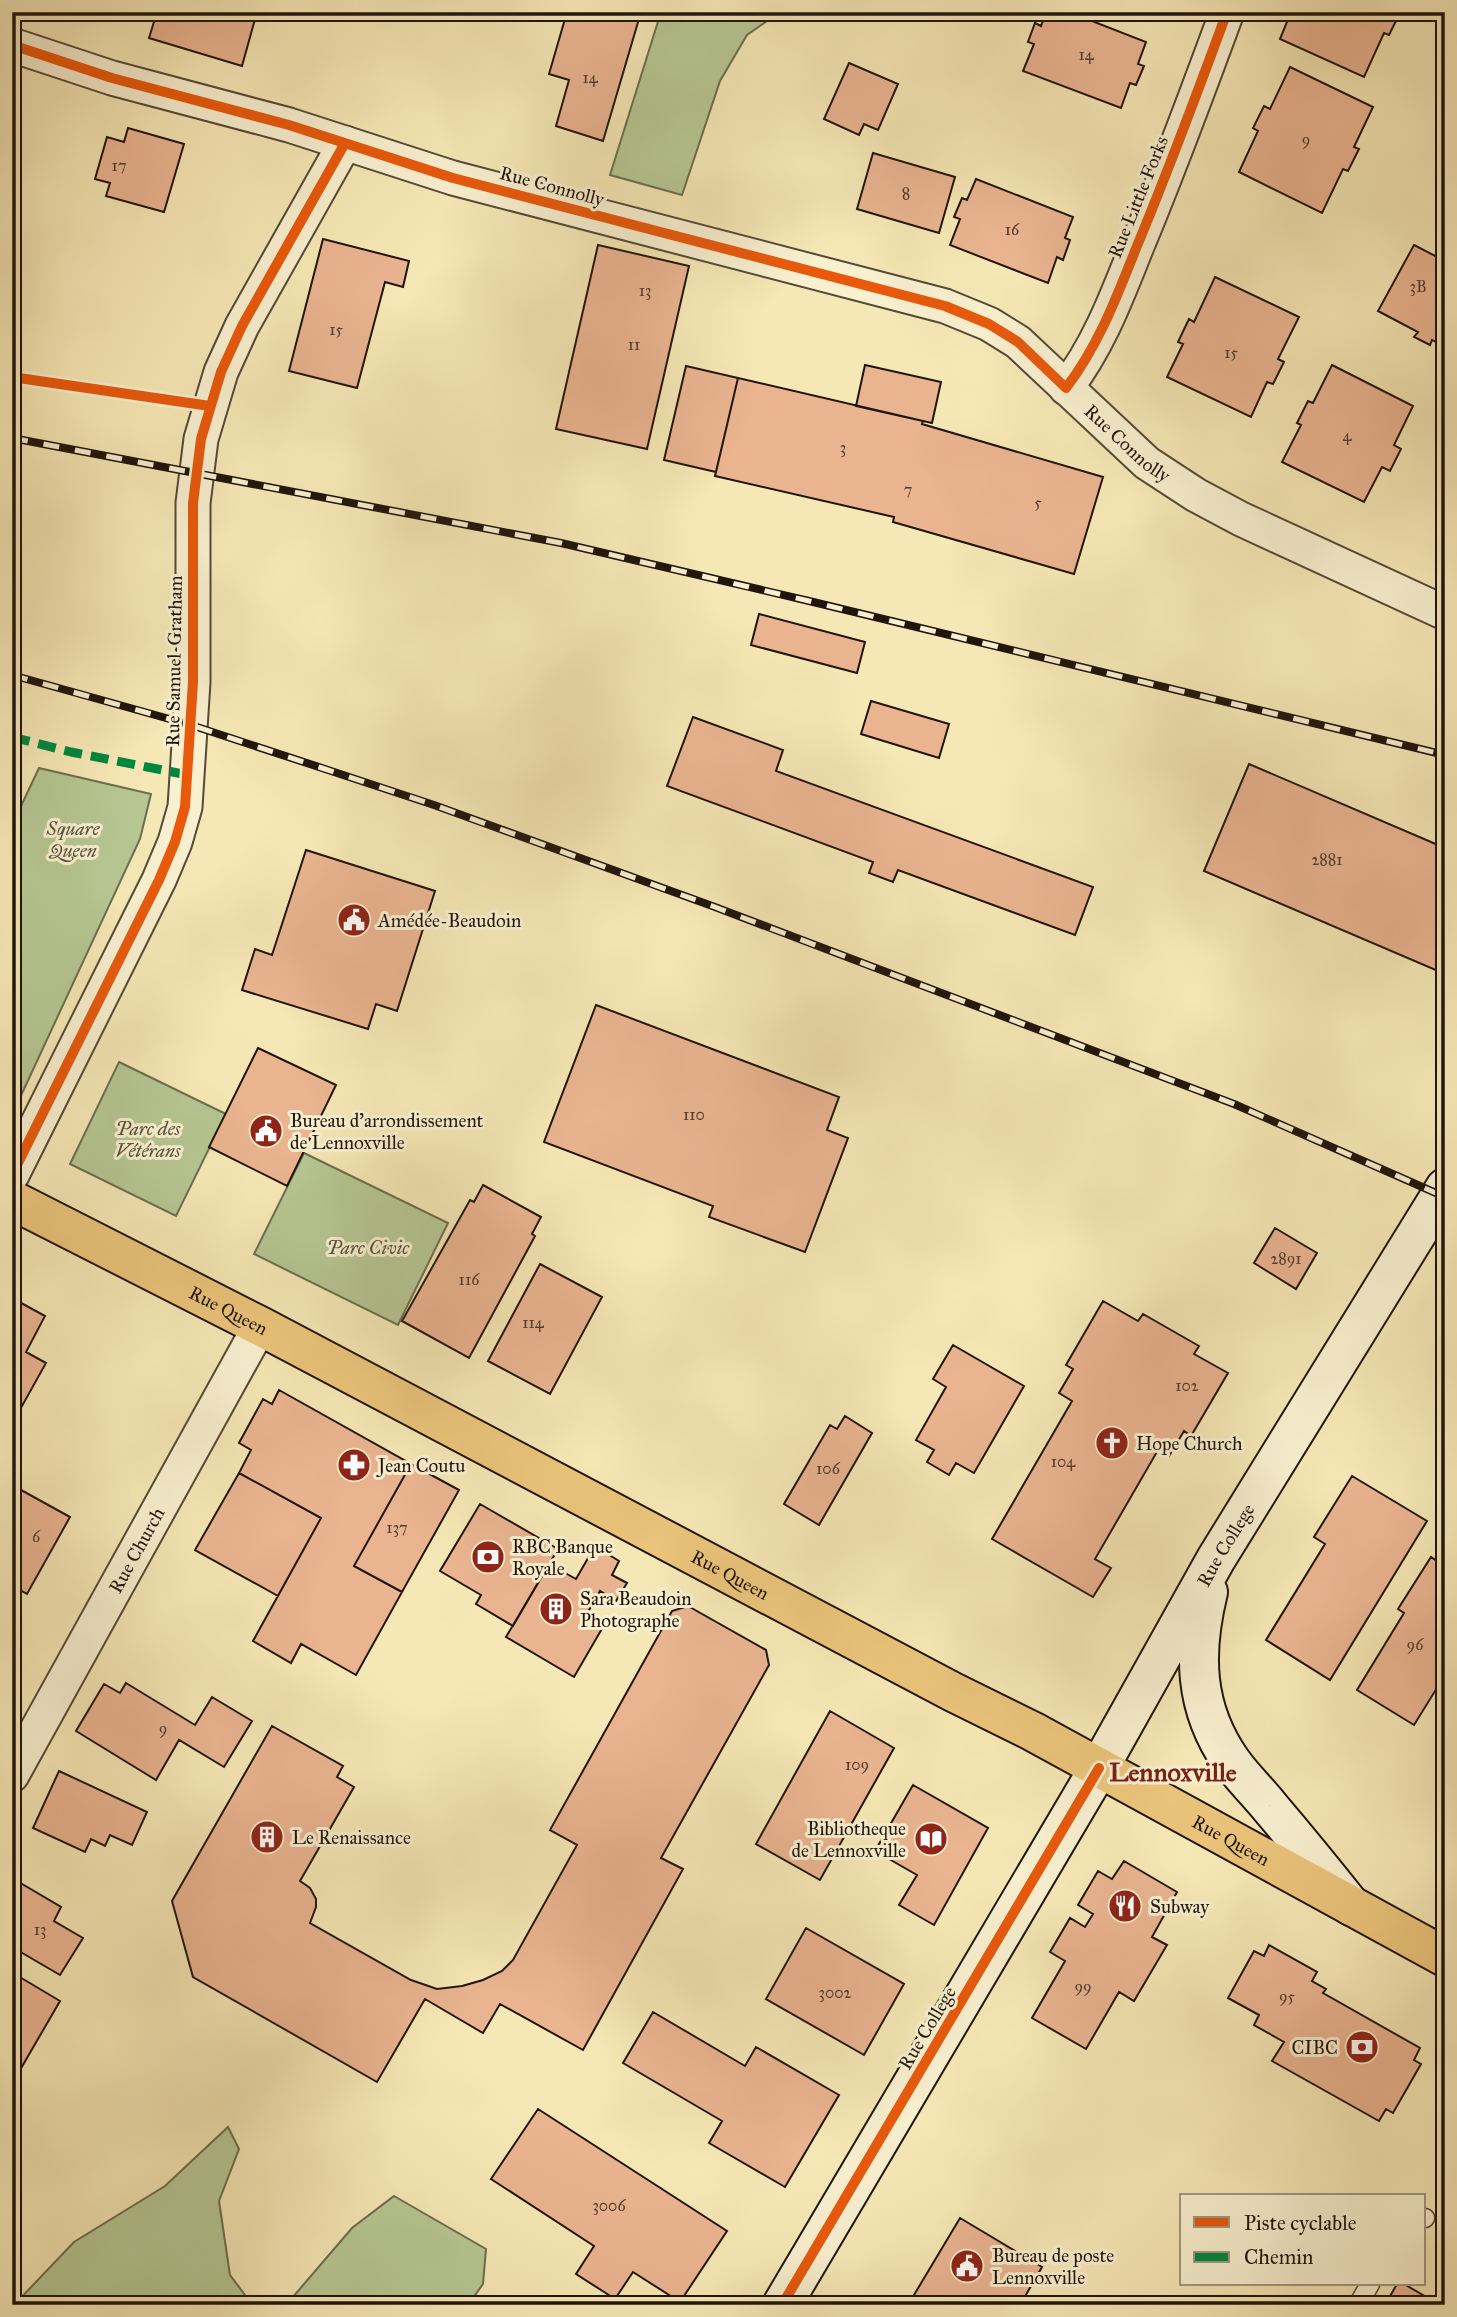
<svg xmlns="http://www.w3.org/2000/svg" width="1457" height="2317" font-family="'IM FELL Great Primer',serif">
<rect width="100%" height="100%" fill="#f6e8b6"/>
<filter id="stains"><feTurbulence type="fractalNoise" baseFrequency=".00286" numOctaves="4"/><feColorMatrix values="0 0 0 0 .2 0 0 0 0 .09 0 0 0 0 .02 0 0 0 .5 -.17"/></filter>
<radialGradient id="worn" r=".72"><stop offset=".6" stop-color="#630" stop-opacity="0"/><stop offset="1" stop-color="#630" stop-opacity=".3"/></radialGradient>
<!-- green -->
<path fill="#b6c793" stroke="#6b6e50" stroke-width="2" d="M 661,12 L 780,12 L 747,35 L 720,81 L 682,195 L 610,175 Z
M 39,768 L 151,794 L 140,839 L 12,1115 L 12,825 Z
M 119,1062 L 226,1114 L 176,1216 L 70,1164 Z
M 304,1153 L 448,1223 L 398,1325 L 254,1254 Z
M 228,2127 L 239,2149 L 219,2201 L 230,2275 L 251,2303 L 257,2305 L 14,2305 L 74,2242 L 165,2186 Z
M 394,2196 L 486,2249 L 483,2284 L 468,2305 L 286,2305 L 352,2228 Z"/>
<!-- building -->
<path fill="#eab491" stroke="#20140c" stroke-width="2" d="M 157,12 L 257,12 L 242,66 L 149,38 Z
M 567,12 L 641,12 L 603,141 L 556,126 L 569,80 L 549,74 Z
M 1046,12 L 1069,12 L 1146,42 L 1138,64 L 1144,66 L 1136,85 L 1130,83 L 1121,108 L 1023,71 L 1034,44 L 1028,42 L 1035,23 L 1041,26 Z
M 1291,12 L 1399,12 L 1400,13 L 1389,35 L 1384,33 L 1364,77 L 1280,39 Z
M 849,63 L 898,84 L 878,130 L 864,124 L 859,135 L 824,119 Z
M 1290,67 L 1373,107 L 1354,147 L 1359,149 L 1348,171 L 1343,169 L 1322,213 L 1239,172 L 1258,131 L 1253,128 L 1264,106 L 1270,109 Z
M 128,128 L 184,144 L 164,212 L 106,196 L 110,183 L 95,179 L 107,137 L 124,142 Z
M 873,153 L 955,177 L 939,233 L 857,209 Z
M 976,179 L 1073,217 L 1065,238 L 1070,240 L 1063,260 L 1057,257 L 1048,283 L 950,245 L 960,219 L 954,217 L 962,198 L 967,200 Z
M 323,239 L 409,261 L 403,287 L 385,282 L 357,388 L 289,371 Z
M 598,245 L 689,266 L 647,449 L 556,429 Z
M 1414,245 L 1445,261 L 1445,346 L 1432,340 L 1430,345 L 1414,337 L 1418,332 L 1378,311 Z
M 1215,277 L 1299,317 L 1278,359 L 1284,362 L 1273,384 L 1267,382 L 1251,417 L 1167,377 L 1183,344 L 1178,342 L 1189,319 L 1194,322 Z
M 865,365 L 941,382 L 932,423 L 856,406 Z
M 1332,365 L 1413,406 L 1394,445 L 1401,449 L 1390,471 L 1382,467 L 1364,502 L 1282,462 L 1301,425 L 1297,423 L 1308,401 L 1313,403 Z
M 686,366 L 738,378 L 716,472 L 664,460 Z
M 738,378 L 923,421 L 922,424 L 1103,477 L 1074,574 L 893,522 L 894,517 L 715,476 Z
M 759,614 L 865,642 L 857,673 L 751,645 Z
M 871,701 L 949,724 L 939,758 L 861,734 Z
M 693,717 L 783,750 L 776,771 L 1093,887 L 1075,935 L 898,870 L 893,882 L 869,873 L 873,862 L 667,786 Z
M 1249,764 L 1445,848 L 1445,974 L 1204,871 Z
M 306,850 L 435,891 L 397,1011 L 376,1004 L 368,1029 L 242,990 L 255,949 L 272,955 Z
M 596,1005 L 839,1097 L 827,1130 L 848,1138 L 805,1252 L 709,1217 L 713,1206 L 544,1142 Z
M 258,1048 L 336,1085 L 287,1186 L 209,1147 Z
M 483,1185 L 541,1217 L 532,1234 L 535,1236 L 469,1358 L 402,1321 L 470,1200 L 474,1202 Z
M 1275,1228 L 1317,1253 L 1296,1289 L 1254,1263 Z
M 540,1264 L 602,1297 L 550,1394 L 488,1361 Z
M 12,1298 L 45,1316 L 26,1352 L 46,1363 L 12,1424 Z
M 1103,1301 L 1138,1321 L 1143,1314 L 1199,1346 L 1194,1354 L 1228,1373 L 1191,1436 L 1184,1431 L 1169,1456 L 1158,1450 L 1095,1559 L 1111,1568 L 1093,1597 L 992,1539 L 1072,1401 L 1059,1393 L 1073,1369 L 1066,1365 Z
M 953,1345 L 1024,1386 L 974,1473 L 956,1463 L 949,1475 L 927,1462 L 934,1450 L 916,1440 L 946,1387 L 933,1379 Z
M 279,1390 L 411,1464 L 354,1566 L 402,1592 L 356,1675 L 301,1644 L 291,1663 L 253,1641 L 321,1518 L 239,1473 L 251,1450 L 239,1443 L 263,1399 L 272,1404 Z
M 845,1416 L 872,1433 L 819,1525 L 784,1504 L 830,1425 L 837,1429 Z
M 411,1464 L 459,1490 L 402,1592 L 354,1566 Z
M 239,1473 L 321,1518 L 278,1596 L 195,1550 Z
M 1352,1476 L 1427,1521 L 1330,1680 L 1266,1640 L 1325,1544 L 1314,1537 Z
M 12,1485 L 70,1517 L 27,1594 L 12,1586 Z
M 480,1504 L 558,1549 L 513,1626 L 476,1604 L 481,1595 L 440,1571 Z
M 595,1546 L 619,1561 L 612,1575 L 627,1583 L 616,1601 L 600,1591 L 585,1617 L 603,1627 L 574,1677 L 506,1637 L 549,1564 L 576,1579 Z
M 1445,1547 L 1445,1675 L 1414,1725 L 1357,1690 L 1404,1613 L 1398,1609 L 1431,1557 L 1437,1561 Z
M 688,1606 L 766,1650 L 769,1665 L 661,1858 L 683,1869 L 583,2050 L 500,2004 L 483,2033 L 425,1999 L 377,2082 L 193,1977 L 172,1901 L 272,1726 L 343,1766 L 337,1777 L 354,1787 L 300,1881 L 310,1888 L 316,1899 L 316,1907 L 310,1923 L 411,1980 L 437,1989 L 462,1986 L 483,1980 L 502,1971 L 513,1960 L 577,1845 L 550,1830 L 672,1611 Z
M 126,1683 L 195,1725 L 212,1697 L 252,1721 L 224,1767 L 179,1740 L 156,1780 L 76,1731 L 104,1684 L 120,1693 Z
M 830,1711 L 894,1748 L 820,1880 L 756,1844 Z
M 59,1771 L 147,1812 L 132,1845 L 110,1835 L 105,1846 L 91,1839 L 85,1852 L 33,1828 Z
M 913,1785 L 988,1828 L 934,1925 L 899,1905 L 917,1875 L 875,1851 Z
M 1124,1861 L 1177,1892 L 1152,1937 L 1167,1945 L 1134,2001 L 1119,1992 L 1086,2049 L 1032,2018 L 1065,1961 L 1050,1952 L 1070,1918 L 1085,1927 L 1093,1914 L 1078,1905 L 1098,1871 L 1112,1879 Z
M 12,1878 L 61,1907 L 54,1921 L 83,1938 L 60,1975 L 12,1947 Z
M 806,1928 L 904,1984 L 864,2055 L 766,1999 Z
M 1269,1945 L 1317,1972 L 1312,1981 L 1326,1989 L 1323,1993 L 1420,2048 L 1414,2060 L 1421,2064 L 1393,2113 L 1386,2109 L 1379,2121 L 1272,2061 L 1284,2042 L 1254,2025 L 1259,2015 L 1228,1998 L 1254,1951 L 1264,1956 Z
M 13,1973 L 60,2001 L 20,2070 L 12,2065 Z
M 653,2012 L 745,2066 L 756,2047 L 839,2095 L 785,2187 L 709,2143 L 722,2121 L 623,2063 Z
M 538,2109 L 727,2231 L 680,2302 L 633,2272 L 615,2299 L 576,2274 L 594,2246 L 491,2179 Z
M 960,2218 L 1042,2267 L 1020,2305 L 908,2305 Z
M 1397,2284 L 1404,2284 L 1440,2305 L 1385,2305 Z"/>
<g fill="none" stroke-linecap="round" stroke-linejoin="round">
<defs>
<path id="lane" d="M 1424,2218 L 1425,2218
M 1358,2305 L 1370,2284"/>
<g id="street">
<path id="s1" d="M 12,45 L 112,78 L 289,125 L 453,178 L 945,306 L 989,324 L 1018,342 L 1147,463 L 1196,495 L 1241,519 L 1445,613"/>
<path d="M 1066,388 C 1099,345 1117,296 1137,246 C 1169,169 1198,91 1227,12"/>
<path d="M 12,1175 L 159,880 L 175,842 L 185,807 L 193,682 L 193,503 L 201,439 L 221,372 L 242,326 L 345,143"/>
<path id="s2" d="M 12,1775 L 260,1326"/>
</g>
<g id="secondary">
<path d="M 1208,1592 C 1193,1653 1194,1708 1231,1761 C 1242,1777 1257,1791 1269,1806 C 1297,1839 1324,1872 1351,1906"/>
<path id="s3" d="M 782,2305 L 1099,1768 L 1216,1559 L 1445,1188"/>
</g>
<g id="primary">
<path id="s4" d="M 12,1200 L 260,1326 L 953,1692 L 1032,1731 L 1445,1957"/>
</g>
</defs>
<!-- lane casing -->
<use href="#lane" stroke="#564936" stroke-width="21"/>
<!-- street casing -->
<use href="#street" stroke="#564936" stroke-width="37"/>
<!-- secondary casing -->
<use href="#secondary" stroke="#20140c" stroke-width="42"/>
<!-- primary casing -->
<use href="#primary" stroke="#20140c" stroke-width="42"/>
<!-- lane -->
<use href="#lane" stroke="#f9f0d0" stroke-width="18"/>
<!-- street -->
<use href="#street" stroke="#f9f0d0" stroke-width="33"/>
<!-- secondary -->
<use href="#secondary" stroke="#f9f0d0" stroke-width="38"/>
<!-- primary -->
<use href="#primary" stroke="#ebc47b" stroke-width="38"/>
<defs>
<path id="rail" d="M 12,438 L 561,543 L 809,601 L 1445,755
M 12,675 L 191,725 L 322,768 L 434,805 L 715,907 L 1234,1104 L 1445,1197"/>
</defs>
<!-- rail casing -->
<use href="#rail" stroke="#20140c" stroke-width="8"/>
<!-- rail -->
<use href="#rail" stroke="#f9f0d0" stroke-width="5" stroke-dasharray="16" stroke-linecap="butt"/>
<!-- quiet -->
<path stroke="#00873e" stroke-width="9" stroke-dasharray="18 9" stroke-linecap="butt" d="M 12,737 L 71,752 L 188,775"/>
<defs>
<path id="cycleway" d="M 12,45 L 112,78 L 289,125 L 453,178 L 945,306 L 989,324 L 1018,342 L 1066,388 C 1099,345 1117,296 1137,246 C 1169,169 1198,91 1227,12
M 12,377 L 210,406
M 12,1175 L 159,880 L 175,842 L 185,807 L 193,682 L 193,503 L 201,439 L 221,372 L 242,326 L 345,143
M 782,2305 L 1099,1768"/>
</defs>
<!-- cycleway casing -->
<use href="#cycleway" stroke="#f9f0d0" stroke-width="15"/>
<!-- cycleway -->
<use href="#cycleway" stroke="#e8590c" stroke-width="10"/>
</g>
<!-- icons -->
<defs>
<symbol id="civic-disc" viewBox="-11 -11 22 22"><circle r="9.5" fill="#8f2418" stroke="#f9f0d0"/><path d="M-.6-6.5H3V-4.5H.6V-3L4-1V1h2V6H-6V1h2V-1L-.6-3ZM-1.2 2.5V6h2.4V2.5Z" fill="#fff"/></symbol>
<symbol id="church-disc" viewBox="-11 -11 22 22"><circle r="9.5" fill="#8f2418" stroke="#f9f0d0"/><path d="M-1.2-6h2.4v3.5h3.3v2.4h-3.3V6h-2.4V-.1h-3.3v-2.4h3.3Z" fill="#fff"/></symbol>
<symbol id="pharmacy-disc" viewBox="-11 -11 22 22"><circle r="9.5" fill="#8f2418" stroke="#f9f0d0"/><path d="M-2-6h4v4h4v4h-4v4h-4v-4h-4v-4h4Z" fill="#fff"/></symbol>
<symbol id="bank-disc" viewBox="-11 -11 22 22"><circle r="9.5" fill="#8f2418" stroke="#f9f0d0"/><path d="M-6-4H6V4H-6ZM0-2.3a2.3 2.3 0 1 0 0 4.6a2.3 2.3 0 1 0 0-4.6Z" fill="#fff"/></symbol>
<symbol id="building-disc" viewBox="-11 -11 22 22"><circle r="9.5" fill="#8f2418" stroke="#f9f0d0"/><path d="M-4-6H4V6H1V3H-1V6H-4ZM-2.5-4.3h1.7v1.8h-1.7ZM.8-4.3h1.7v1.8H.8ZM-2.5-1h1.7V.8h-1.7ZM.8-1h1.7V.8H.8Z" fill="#fff"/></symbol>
<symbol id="library-disc" viewBox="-11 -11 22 22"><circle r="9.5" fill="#8f2418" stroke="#f9f0d0"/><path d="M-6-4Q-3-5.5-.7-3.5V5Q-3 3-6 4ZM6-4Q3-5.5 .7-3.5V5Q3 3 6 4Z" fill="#fff"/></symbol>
<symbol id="restaurant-disc" viewBox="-11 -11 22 22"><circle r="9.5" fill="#8f2418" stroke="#f9f0d0"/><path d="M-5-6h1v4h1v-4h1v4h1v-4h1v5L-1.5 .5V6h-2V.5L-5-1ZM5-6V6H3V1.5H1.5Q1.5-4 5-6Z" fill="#fff"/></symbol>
</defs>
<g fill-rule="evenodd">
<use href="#civic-disc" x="335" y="901" width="38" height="38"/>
<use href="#civic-disc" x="247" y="1112" width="38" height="38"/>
<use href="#church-disc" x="1093" y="1424" width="38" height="38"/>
<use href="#pharmacy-disc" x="335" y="1446" width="38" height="38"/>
<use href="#bank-disc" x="469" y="1538" width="38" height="38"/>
<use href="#building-disc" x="537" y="1590" width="38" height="38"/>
<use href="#building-disc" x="248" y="1818" width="38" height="38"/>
<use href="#library-disc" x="912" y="1820" width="38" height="38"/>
<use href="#restaurant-disc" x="1106" y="1887" width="38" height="38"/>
<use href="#bank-disc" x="1343" y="2028" width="38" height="38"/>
<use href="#civic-disc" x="948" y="2247" width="38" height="38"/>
</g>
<g text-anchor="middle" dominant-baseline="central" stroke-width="6" stroke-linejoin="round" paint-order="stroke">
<!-- number labels -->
<g font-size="16" fill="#523c2d">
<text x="1086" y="54">14</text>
<text x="590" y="77">14</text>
<text x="1306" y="139">9</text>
<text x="119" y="165">17</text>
<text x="906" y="193">8</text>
<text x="1012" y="229">16</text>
<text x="1418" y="286">3B</text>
<text x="645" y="290">13</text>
<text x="336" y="329">15</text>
<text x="634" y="344">11</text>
<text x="1231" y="352">15</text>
<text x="1347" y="435">4</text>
<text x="843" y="447">3</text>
<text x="908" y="489">7</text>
<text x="1038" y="502">5</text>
<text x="1327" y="859">2881</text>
<text x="694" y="1114">110</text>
<text x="1286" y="1258">2891</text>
<text x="469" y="1279">116</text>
<text x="533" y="1322">114</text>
<text x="1187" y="1385">102</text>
<text x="1063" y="1461">104</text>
<text x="828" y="1468">106</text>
<text x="397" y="1527">137</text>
<text x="36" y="1536">6</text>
<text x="1415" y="1644">96</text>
<text x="163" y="1728">9</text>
<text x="857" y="1764">109</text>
<text x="40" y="1929">13</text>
<text x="1083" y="1986">99</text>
<text x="835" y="1992">3002</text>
<text x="1287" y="1996">95</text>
<text x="609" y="2205">3006</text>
</g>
<!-- street labels -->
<g font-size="19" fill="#20140c" stroke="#f9f0d0">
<text transform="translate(552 186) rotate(15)">Rue Connolly</text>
<text transform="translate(1138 197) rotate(-68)">Rue Little Forks</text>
<text stroke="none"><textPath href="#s1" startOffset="1200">Rue Connolly</textPath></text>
<text transform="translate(174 661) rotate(-89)">Rue Samuel-Gratham</text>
<text stroke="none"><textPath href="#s4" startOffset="243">Rue Queen</textPath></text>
<text stroke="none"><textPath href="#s3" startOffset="880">Rue College</textPath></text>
<text stroke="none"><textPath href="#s2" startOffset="257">Rue Church</textPath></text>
<text stroke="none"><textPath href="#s4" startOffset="810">Rue Queen</textPath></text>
<text stroke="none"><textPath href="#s4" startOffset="1377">Rue Queen</textPath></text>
<text transform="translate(927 2028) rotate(-59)">Rue College</text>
</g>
<!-- park labels -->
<g font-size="19" font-style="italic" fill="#54533b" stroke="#f9f0d0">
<text x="73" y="828">Square<tspan x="73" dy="22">Queen</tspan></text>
<text x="148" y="1128">Parc des<tspan x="148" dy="22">Vétérans</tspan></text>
<text x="368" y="1247">Parc Civic</text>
</g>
<!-- poi labels -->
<g font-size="19" fill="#20140c" stroke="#f9f0d0" text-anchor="start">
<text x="378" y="920">Amédée-Beaudoin</text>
<text x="290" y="1120">Bureau d'arrondissement<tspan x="290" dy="22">de Lennoxville</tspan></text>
<text x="1136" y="1443">Hope Church</text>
<text x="378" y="1465">Jean Coutu</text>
<text x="512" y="1546">RBC Banque<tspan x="512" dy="22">Royale</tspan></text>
<text x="580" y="1598">Sara Beaudoin<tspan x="580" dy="22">Photographe</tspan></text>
<text x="906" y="1828" text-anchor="end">Bibliotheque<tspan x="906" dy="22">de Lennoxville</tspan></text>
<text x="292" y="1837">Le Renaissance</text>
<text x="1150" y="1906">Subway</text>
<text x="1338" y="2047" text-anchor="end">CIBC</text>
<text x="992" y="2255">Bureau de poste<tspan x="992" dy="22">Lennoxville</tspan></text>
</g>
<!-- district labels -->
<g font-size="26" font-weight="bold" fill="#7a1f14" stroke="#f9f0d0">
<text x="1173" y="1772">Lennoxville</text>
</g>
</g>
<!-- margin -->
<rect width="1457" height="2317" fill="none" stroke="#f6e8b6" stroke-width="42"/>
<rect x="14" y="14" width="1429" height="2289" fill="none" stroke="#20140c" stroke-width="3.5"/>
<rect x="21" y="21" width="1415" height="2275" fill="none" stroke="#20140c" stroke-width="2"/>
<!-- legend -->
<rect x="1180" y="2194" width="245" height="91" fill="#f9f0d0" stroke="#a29882" stroke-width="2"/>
<rect x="1194" y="2217" width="35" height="10" fill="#e8590c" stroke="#a29882" stroke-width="2"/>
<text x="1244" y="2230" font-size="21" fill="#20140c">Piste cyclable</text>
<rect x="1194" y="2252" width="35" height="10" fill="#00873e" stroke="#a29882" stroke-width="2"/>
<text x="1244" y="2264" font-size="21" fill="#20140c">Chemin</text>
<rect width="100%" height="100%" filter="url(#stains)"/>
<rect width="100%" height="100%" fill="url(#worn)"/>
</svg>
